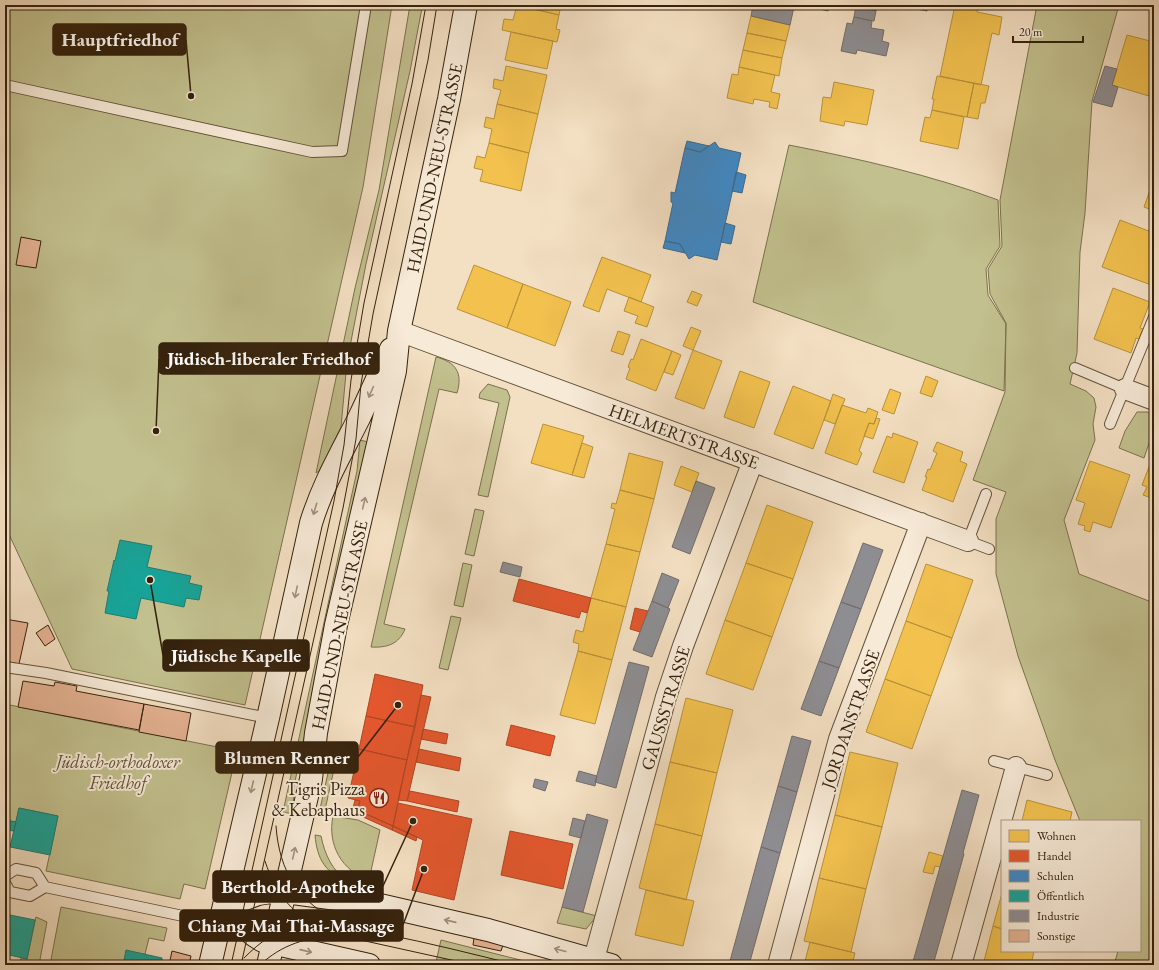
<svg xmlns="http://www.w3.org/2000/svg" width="1159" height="970" font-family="'EB Garamond',serif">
<rect width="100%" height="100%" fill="#f3dfc2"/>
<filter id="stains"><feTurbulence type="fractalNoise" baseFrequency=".005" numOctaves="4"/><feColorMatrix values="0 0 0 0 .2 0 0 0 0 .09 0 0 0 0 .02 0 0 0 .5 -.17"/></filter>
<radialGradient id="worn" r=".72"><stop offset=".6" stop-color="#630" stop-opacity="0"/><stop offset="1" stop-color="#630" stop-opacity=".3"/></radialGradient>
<!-- green -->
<path fill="#c2c08e" stroke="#7c714e" d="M 5,5 L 392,5 L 363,187 L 245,705 L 72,669 L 6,528 L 5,533 Z
M 410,5 L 422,5 L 422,8 L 410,71 L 366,264 L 347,362 L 341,427 L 319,471 L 316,473 L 355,288 L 379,190 Z
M 1037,5 L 1119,5 L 1092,101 L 1085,213 L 1080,252 L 1077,353 L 1070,384 L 1086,391 L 1094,398 L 1096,407 L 1093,424 L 1095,440 L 1064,520 L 1079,574 L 1154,603 L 1154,678 L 1152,683 L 1154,684 L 1154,965 L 1114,965 L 1118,951 L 1140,951 L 1140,821 L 1080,821 L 1055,760 L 1018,656 L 996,574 L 996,519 L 1006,492 L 973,480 L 1005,392 L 1006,323 L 990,294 L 988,269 L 1002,246 L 1000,200 Z
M 789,145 C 860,159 931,175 998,200 L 1000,246 L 986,269 L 988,295 L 1006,324 L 1004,391 L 753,302 Z
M 436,357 C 456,362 463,373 457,393 L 439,389 L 384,624 L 405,629 C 399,644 387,648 371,647 Z
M 488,384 L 507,390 L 510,397 L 488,497 L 478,495 L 499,403 L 479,398 L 480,393 Z
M 1137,412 L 1148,412 L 1154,415 L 1154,429 L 1144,458 L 1119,448 L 1125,431 Z
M 360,440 L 372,443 L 300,756 L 294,787 L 293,814 L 283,812 L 346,521 L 357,471 Z
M 475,509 L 484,511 L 474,556 L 465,554 Z
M 463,563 L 472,565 L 463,607 L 454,605 Z
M 451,616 L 461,618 L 448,670 L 439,668 Z
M 5,704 L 237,751 L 205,889 L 184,884 L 180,899 L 46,871 L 58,816 L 19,808 L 16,822 L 5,820 Z
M 328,759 L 336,760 L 325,810 L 320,809 L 328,773 Z
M 333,816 L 358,820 L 380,830 L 369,880 C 342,871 327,845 333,816 Z
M 315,835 L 321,836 C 325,855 332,871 349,882 L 349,883 C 326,873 317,860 315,835 Z
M 61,907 L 167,928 L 164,941 L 149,938 L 145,954 L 123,965 L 50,965 Z
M 562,907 L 597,916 L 586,929 L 557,923 Z
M 36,917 L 47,922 L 39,965 L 20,965 L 21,958 L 27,959 Z
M 441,940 L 540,965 L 451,965 L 436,962 Z"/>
<!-- homes -->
<path fill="#f2c14e" stroke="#b9913a" d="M 517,5 L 559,15 L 556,29 L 560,30 L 557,42 L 502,30 L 504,19 L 513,20 Z
M 517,5 L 561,5 L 559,15 Z
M 955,5 L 978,6 L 977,12 L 1002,17 L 999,35 L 992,33 L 981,85 L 940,76 Z
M 751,16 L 790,25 L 786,41 L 747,33 Z
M 511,32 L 553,41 L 547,69 L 505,60 Z
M 747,33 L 786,41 L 782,58 L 743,50 Z
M 1127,35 L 1154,42 L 1154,80 L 1149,96 L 1112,85 Z
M 743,50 L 782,58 L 779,76 L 739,67 Z
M 506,66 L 547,75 L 538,114 L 497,104 L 501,90 L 493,88 L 494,79 L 503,81 Z
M 739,67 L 775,75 L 771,92 L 780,94 L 777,109 L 769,107 L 770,102 L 754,99 L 753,104 L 727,98 L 732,74 L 738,75 Z
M 937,76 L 974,83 L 967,117 L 932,110 L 934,99 L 932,99 Z
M 834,82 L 874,90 L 867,125 L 845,121 L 844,126 L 820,121 L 823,97 L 831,98 Z
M 974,83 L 989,86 L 985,103 L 981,103 L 978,119 L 967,117 Z
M 497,104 L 538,114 L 529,153 L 489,143 L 492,129 L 484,127 L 486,117 L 494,119 Z
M 932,110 L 964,117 L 958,149 L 920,141 L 925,117 L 930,118 Z
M 489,143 L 529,153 L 521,191 L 480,181 L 483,170 L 474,168 L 477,156 L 485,158 Z
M 1154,179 L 1154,211 L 1144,207 Z
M 1120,220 L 1154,233 L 1154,286 L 1102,267 Z
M 602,257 L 651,275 L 641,302 L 607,289 L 599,312 L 583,306 Z
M 474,265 L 523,284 L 507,328 L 457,309 Z
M 523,284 L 571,302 L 555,346 L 507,328 Z
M 1113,288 L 1150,302 L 1140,328 L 1143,329 L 1139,339 L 1136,338 L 1131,353 L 1094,339 Z
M 692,291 L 702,295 L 697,306 L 687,302 Z
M 629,297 L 654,307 L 647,327 L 635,323 L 638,316 L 624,311 Z
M 691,327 L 701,331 L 693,350 L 683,346 Z
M 618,331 L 630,335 L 623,355 L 611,351 Z
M 641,339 L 672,351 L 656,391 L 626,379 L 630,368 L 628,367 L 631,359 L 633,360 Z
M 693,350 L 722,361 L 704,409 L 675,398 Z
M 672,351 L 681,355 L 673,375 L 664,372 Z
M 740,371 L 770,382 L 754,428 L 724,417 Z
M 926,376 L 938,381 L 932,397 L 920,393 Z
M 793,386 L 831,401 L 813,449 L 774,434 Z
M 890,389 L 901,393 L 894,414 L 882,410 Z
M 833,394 L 845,399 L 835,424 L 824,420 Z
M 842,405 L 866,413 L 868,408 L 878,412 L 874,424 L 869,423 L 859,451 L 862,453 L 857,465 L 825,453 Z
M 876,418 L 880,419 L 873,439 L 864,436 L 869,423 L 874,424 Z
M 543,424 L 584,436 L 572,475 L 531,463 Z
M 893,433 L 918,442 L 904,483 L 873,472 L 887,436 L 892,438 Z
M 937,442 L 963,452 L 960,461 L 967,464 L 953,502 L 922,490 L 927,477 L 925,477 L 928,469 L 930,470 L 937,453 L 933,451 Z
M 582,443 L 593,447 L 584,478 L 572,475 Z
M 629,453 L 663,462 L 654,499 L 620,490 Z
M 1154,454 L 1154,499 L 1143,495 L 1147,487 L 1142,485 Z
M 1090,461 L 1130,475 L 1111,528 L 1093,522 L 1090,532 L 1084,530 L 1085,526 L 1078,524 L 1085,503 L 1076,500 Z
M 681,466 L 699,473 L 692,492 L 674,485 Z
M 620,490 L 654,499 L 640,552 L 606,544 L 615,509 L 611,508 L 612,503 L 616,504 Z
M 767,505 L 813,522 L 793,579 L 746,563 Z
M 606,544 L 640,552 L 626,607 L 591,598 Z
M 746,563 L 793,579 L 772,637 L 725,620 Z
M 926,564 L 973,580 L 952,638 L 906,621 Z
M 591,598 L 626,607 L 612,660 L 578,651 L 579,644 L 573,642 L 576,630 L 583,632 Z
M 725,620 L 772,637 L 753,690 L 706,674 Z
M 906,621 L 952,638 L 931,696 L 885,679 Z
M 578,651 L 612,660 L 595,724 L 560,715 Z
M 885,679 L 931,696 L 912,749 L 866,732 Z
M 686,698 L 733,710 L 717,773 L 670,762 Z
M 850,752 L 898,763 L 882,827 L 835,815 Z
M 670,762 L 717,773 L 702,836 L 655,824 Z
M 1027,800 L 1072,812 L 1070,821 L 1022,821 Z
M 835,815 L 882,827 L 866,889 L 819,878 Z
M 655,824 L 702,836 L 686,900 L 639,888 Z
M 929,852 L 943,856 L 940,867 L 935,866 L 933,874 L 923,872 Z
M 819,878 L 866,889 L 851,952 L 804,941 Z
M 646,890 L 694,901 L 683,946 L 635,935 Z
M 1002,893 L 1002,929 L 993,926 Z
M 993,926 L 1002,929 L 1002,951 L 1034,951 L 1031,965 L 983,965 Z
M 810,942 L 855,953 L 852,965 L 804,965 Z"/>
<!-- shops -->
<path fill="#e4572e" stroke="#b04724" d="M 519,579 L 591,598 L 587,613 L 581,611 L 579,618 L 513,601 Z
M 635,608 L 648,611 L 640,632 L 630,629 Z
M 375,674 L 423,685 L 415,727 L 366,716 Z
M 421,695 L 431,697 L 407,801 L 398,800 Z
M 366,716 L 415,727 L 407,760 L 359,749 Z
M 511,725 L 555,736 L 550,756 L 506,745 Z
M 423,729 L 448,734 L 446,744 L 421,739 Z
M 359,749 L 407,760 L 393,826 L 357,810 L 360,801 L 348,798 Z
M 419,749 L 461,758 L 459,771 L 416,762 Z
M 410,791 L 459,801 L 457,812 L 407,801 Z
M 355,800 L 360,801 L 357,810 L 393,826 L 392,830 L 352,812 Z
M 398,803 L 472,819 L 454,900 L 412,890 L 423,840 L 393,826 Z
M 393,826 L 417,837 L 416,841 L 392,830 Z
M 510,831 L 573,844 L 563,889 L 501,875 Z"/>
<!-- schools -->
<path fill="#3f88c5" stroke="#3c698e" d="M 687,141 L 709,146 L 700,152 L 685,148 Z
M 715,142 L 719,148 L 741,153 L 717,260 L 695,255 L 689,259 L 680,244 L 665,241 L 673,203 L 671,202 L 671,192 L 675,193 L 685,148 L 700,152 Z
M 736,172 L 746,175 L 742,193 L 732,191 Z
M 725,223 L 735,226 L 731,244 L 721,242 Z
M 665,241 L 680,244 L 685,253 L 663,248 Z"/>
<!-- public -->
<path fill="#17a398" stroke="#207c6e" d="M 120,540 L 152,546 L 147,567 L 191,576 L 189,583 L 202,586 L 199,600 L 186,598 L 184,607 L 141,598 L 136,619 L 105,613 L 109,591 L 107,591 L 114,560 L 115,561 Z
M 19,808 L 58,816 L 50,855 L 10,847 Z
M 5,820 L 16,822 L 14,831 L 5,830 Z
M 5,914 L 35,920 L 27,959 L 5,954 Z
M 126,950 L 162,958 L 162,962 L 169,963 L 169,965 L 123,965 Z"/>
<!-- industry -->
<path fill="#8d8d92" stroke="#736d6a" d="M 753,5 L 785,5 L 794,7 L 790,25 L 751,16 Z
M 808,5 L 829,5 L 828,11 L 807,6 Z
M 856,5 L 877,5 L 876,11 L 856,6 Z
M 907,5 L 928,5 L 927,11 L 906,7 Z
M 856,6 L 876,11 L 874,21 L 854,17 Z
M 854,17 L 872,21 L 871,28 L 884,30 L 882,41 L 889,43 L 886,56 L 857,50 L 856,54 L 841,51 L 847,23 L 852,24 Z
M 1105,66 L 1117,69 L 1112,85 L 1118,87 L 1112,107 L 1093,102 Z
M 696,481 L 715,488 L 690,554 L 672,547 Z
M 863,543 L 883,550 L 861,609 L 841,602 Z
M 503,562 L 522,567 L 520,577 L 500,572 Z
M 662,573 L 679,580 L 668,608 L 652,601 Z
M 652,601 L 670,609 L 652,657 L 633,650 Z
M 841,602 L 861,609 L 839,668 L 819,661 Z
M 819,661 L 839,668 L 821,716 L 801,709 Z
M 629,662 L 649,667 L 616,788 L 595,782 Z
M 792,736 L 811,741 L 797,792 L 778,786 Z
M 579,771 L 597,776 L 595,786 L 576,781 Z
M 535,779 L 548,782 L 545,791 L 533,787 Z
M 778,786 L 797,792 L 780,853 L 761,847 Z
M 962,790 L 979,795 L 963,853 L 964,854 L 933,965 L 912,965 Z
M 587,814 L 608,820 L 583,912 L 562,907 Z
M 573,818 L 585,821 L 581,838 L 569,835 Z
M 761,847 L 780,853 L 749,965 L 745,965 L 730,961 Z"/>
<!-- building -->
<path fill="#e5b292" stroke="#35220d" d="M 21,237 L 41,241 L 36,268 L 16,265 Z
M 5,619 L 28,623 L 19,664 L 5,661 Z
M 48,625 L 55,639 L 45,646 L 36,633 Z
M 23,681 L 54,686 L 55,682 L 77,686 L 76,691 L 144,704 L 139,730 L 18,707 Z
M 144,704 L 191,713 L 186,741 L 139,732 Z
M 474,938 L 503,945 L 501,951 L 473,945 Z
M 172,951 L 191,956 L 189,965 L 169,965 Z"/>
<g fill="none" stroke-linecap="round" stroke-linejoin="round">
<defs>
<path id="lane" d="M 5,85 L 312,152 L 342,151 L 366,5
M 1075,368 L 1125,389
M 1110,424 L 1154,317
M 986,494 L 968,541 L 989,549
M 5,667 L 46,673 L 268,718
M 994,761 L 1047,775
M 5,876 L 16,869 L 36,873 L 45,887
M 5,883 L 10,892 L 30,896 L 45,887 L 221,924"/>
<path id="street" d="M 399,331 L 968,541
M 1125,389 L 1154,400
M 594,959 L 666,697 L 683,646 L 753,461
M 778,965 L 839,739 L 921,523
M 961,965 L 1016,767"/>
<path id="secondary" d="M 224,907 L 258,894 L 278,891 L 337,899 L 358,900 L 488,930 L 611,965
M 224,907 C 236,919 248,933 263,941 L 369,965
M 210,965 L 268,718 L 311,523 C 323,484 341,454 359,418 C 370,395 380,372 391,349
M 268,965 L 311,779 L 316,733 L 336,625 L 395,371 L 399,331 L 449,99 L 466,5"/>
</defs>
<!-- lane casing -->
<use href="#lane" stroke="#64513a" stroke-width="12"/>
<!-- street casing -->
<use href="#street" stroke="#64513a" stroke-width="22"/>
<!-- secondary casing -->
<use href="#secondary" stroke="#35220d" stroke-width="24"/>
<!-- lane -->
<use href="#lane" stroke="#f7ead7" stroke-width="10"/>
<!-- street -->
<use href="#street" stroke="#f7ead7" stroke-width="20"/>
<!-- secondary -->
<use href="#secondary" stroke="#f7ead7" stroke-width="22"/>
<!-- tram -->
<path stroke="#35220d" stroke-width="1" d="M 276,826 C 279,871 299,905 342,922
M 265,861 C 277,899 299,922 338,935 L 474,965
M 244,958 C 260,942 277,929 300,924 C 327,918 357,928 384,934 C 429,943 473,954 517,965
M 231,965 L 334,501 L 344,445 L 351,380 L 364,303 L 412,84 L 426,5
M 241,965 L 343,508 L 356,439 L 361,384 L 373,314 L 428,60 L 437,5
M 260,965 C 281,945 308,936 336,937"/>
</g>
<!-- one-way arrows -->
<defs><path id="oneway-shaft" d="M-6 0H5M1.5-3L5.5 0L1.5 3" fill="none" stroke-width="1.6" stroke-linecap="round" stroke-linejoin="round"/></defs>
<g stroke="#a0907c">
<use href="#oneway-shaft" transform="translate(371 392) rotate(114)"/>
<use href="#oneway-shaft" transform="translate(364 503) rotate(-77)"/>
<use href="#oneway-shaft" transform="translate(315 509) rotate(107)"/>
<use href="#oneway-shaft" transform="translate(296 592) rotate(102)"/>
<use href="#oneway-shaft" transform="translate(252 787) rotate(103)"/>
<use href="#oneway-shaft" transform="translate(294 853) rotate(-77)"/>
<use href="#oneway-shaft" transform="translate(450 921) rotate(-167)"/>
<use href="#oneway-shaft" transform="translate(560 950) rotate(-165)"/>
<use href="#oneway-shaft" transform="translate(306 951) rotate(13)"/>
</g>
<!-- icons -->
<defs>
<symbol id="restaurant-ring" viewBox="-11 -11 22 22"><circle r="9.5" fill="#f7ead7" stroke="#8f2418" stroke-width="1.5"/><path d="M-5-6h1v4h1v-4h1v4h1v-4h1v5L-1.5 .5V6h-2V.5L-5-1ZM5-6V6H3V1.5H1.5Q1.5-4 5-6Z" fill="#8f2418"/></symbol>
</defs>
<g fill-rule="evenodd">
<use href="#restaurant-ring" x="368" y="787" width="22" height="22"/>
</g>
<g text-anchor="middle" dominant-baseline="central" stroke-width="4" stroke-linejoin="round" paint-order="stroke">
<!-- street labels -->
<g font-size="18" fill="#35220d" stroke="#f7ead7">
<text transform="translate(434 168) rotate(-78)">HAID-UND-NEU-STRASSE</text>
<text transform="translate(684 436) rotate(20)">HELMERTSTRASSE</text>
<text transform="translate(339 625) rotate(-78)">HAID-UND-NEU-STRASSE</text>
<text transform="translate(665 708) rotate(-73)">GAUSSSTRASSE</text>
<text transform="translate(850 719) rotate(-71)">JORDANSTRASSE</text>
</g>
<!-- park labels -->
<g font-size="18" font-style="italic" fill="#5f5134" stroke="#f7ead7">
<text x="118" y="761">Jüdisch-orthodoxer<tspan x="118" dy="21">Friedhof</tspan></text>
</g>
<!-- poi labels -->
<g font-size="18" fill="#35220d" stroke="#f7ead7" text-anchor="end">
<text x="365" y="788">Tigris Pizza<tspan x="365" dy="21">&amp; Kebaphaus</tspan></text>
</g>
</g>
<!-- callouts -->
<path fill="none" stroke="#35220d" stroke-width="1.5" d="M191 96L186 40M156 431L159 359M150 580L163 655M398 705L358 757M413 821L383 886M424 869L403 925"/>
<g fill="#35220d" stroke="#f7ead7" stroke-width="1.5">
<circle cx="191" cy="96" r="4"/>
<circle cx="156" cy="431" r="4"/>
<circle cx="150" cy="580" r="4"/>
<circle cx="398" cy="705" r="4"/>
<circle cx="413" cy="821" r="4"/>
<circle cx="424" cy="869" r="4"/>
</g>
<g fill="#35220d" stroke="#35220d" stroke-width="1.5">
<rect x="53" y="24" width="133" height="31" rx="4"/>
<rect x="159" y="343" width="220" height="31" rx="4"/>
<rect x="163" y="640" width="146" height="31" rx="4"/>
<rect x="216" y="742" width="142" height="31" rx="4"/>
<rect x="213" y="871" width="170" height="31" rx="4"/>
<rect x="180" y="910" width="223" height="31" rx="4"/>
</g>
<g font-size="19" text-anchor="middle" font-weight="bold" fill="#fff">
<text x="120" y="46">Hauptfriedhof</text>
<text x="269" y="365">Jüdisch-liberaler Friedhof</text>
<text x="236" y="662">Jüdische Kapelle</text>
<text x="287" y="764">Blumen Renner</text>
<text x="298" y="893">Berthold-Apotheke</text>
<text x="291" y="932">Chiang Mai Thai-Massage</text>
</g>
<!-- margin -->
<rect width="1159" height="970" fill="none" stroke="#f3dfc2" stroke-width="20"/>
<rect x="6" y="6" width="1147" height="958" fill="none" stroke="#35220d" stroke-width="2"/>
<rect x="10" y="10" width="1139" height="950" fill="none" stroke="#35220d"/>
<!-- legend -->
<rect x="1001" y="820" width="140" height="132" fill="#f7ead7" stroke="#a99a86"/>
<rect x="1009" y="830" width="20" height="12" fill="#f2c14e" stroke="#a99a86"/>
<text x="1037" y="840" font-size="12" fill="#35220d">Wohnen</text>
<rect x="1009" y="850" width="20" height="12" fill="#e4572e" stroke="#a99a86"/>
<text x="1037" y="860" font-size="12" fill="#35220d">Handel</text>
<rect x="1009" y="870" width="20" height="12" fill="#3f88c5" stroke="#a99a86"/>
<text x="1037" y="880" font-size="12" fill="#35220d">Schulen</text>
<rect x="1009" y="890" width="20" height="12" fill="#17a398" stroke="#a99a86"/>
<text x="1037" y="900" font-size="12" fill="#35220d">Öffentlich</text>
<rect x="1009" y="910" width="20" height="12" fill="#8d8d92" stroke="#a99a86"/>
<text x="1037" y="920" font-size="12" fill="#35220d">Industrie</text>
<rect x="1009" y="930" width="20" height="12" fill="#e5b292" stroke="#a99a86"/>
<text x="1037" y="940" font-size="12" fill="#35220d">Sonstige</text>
<!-- scale -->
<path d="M1013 36v6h70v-6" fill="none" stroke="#35220d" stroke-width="2"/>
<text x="1019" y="36" font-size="12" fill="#35220d" stroke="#f7ead7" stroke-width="3" paint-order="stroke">20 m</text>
<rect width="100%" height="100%" filter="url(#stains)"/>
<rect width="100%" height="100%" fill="url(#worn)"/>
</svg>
